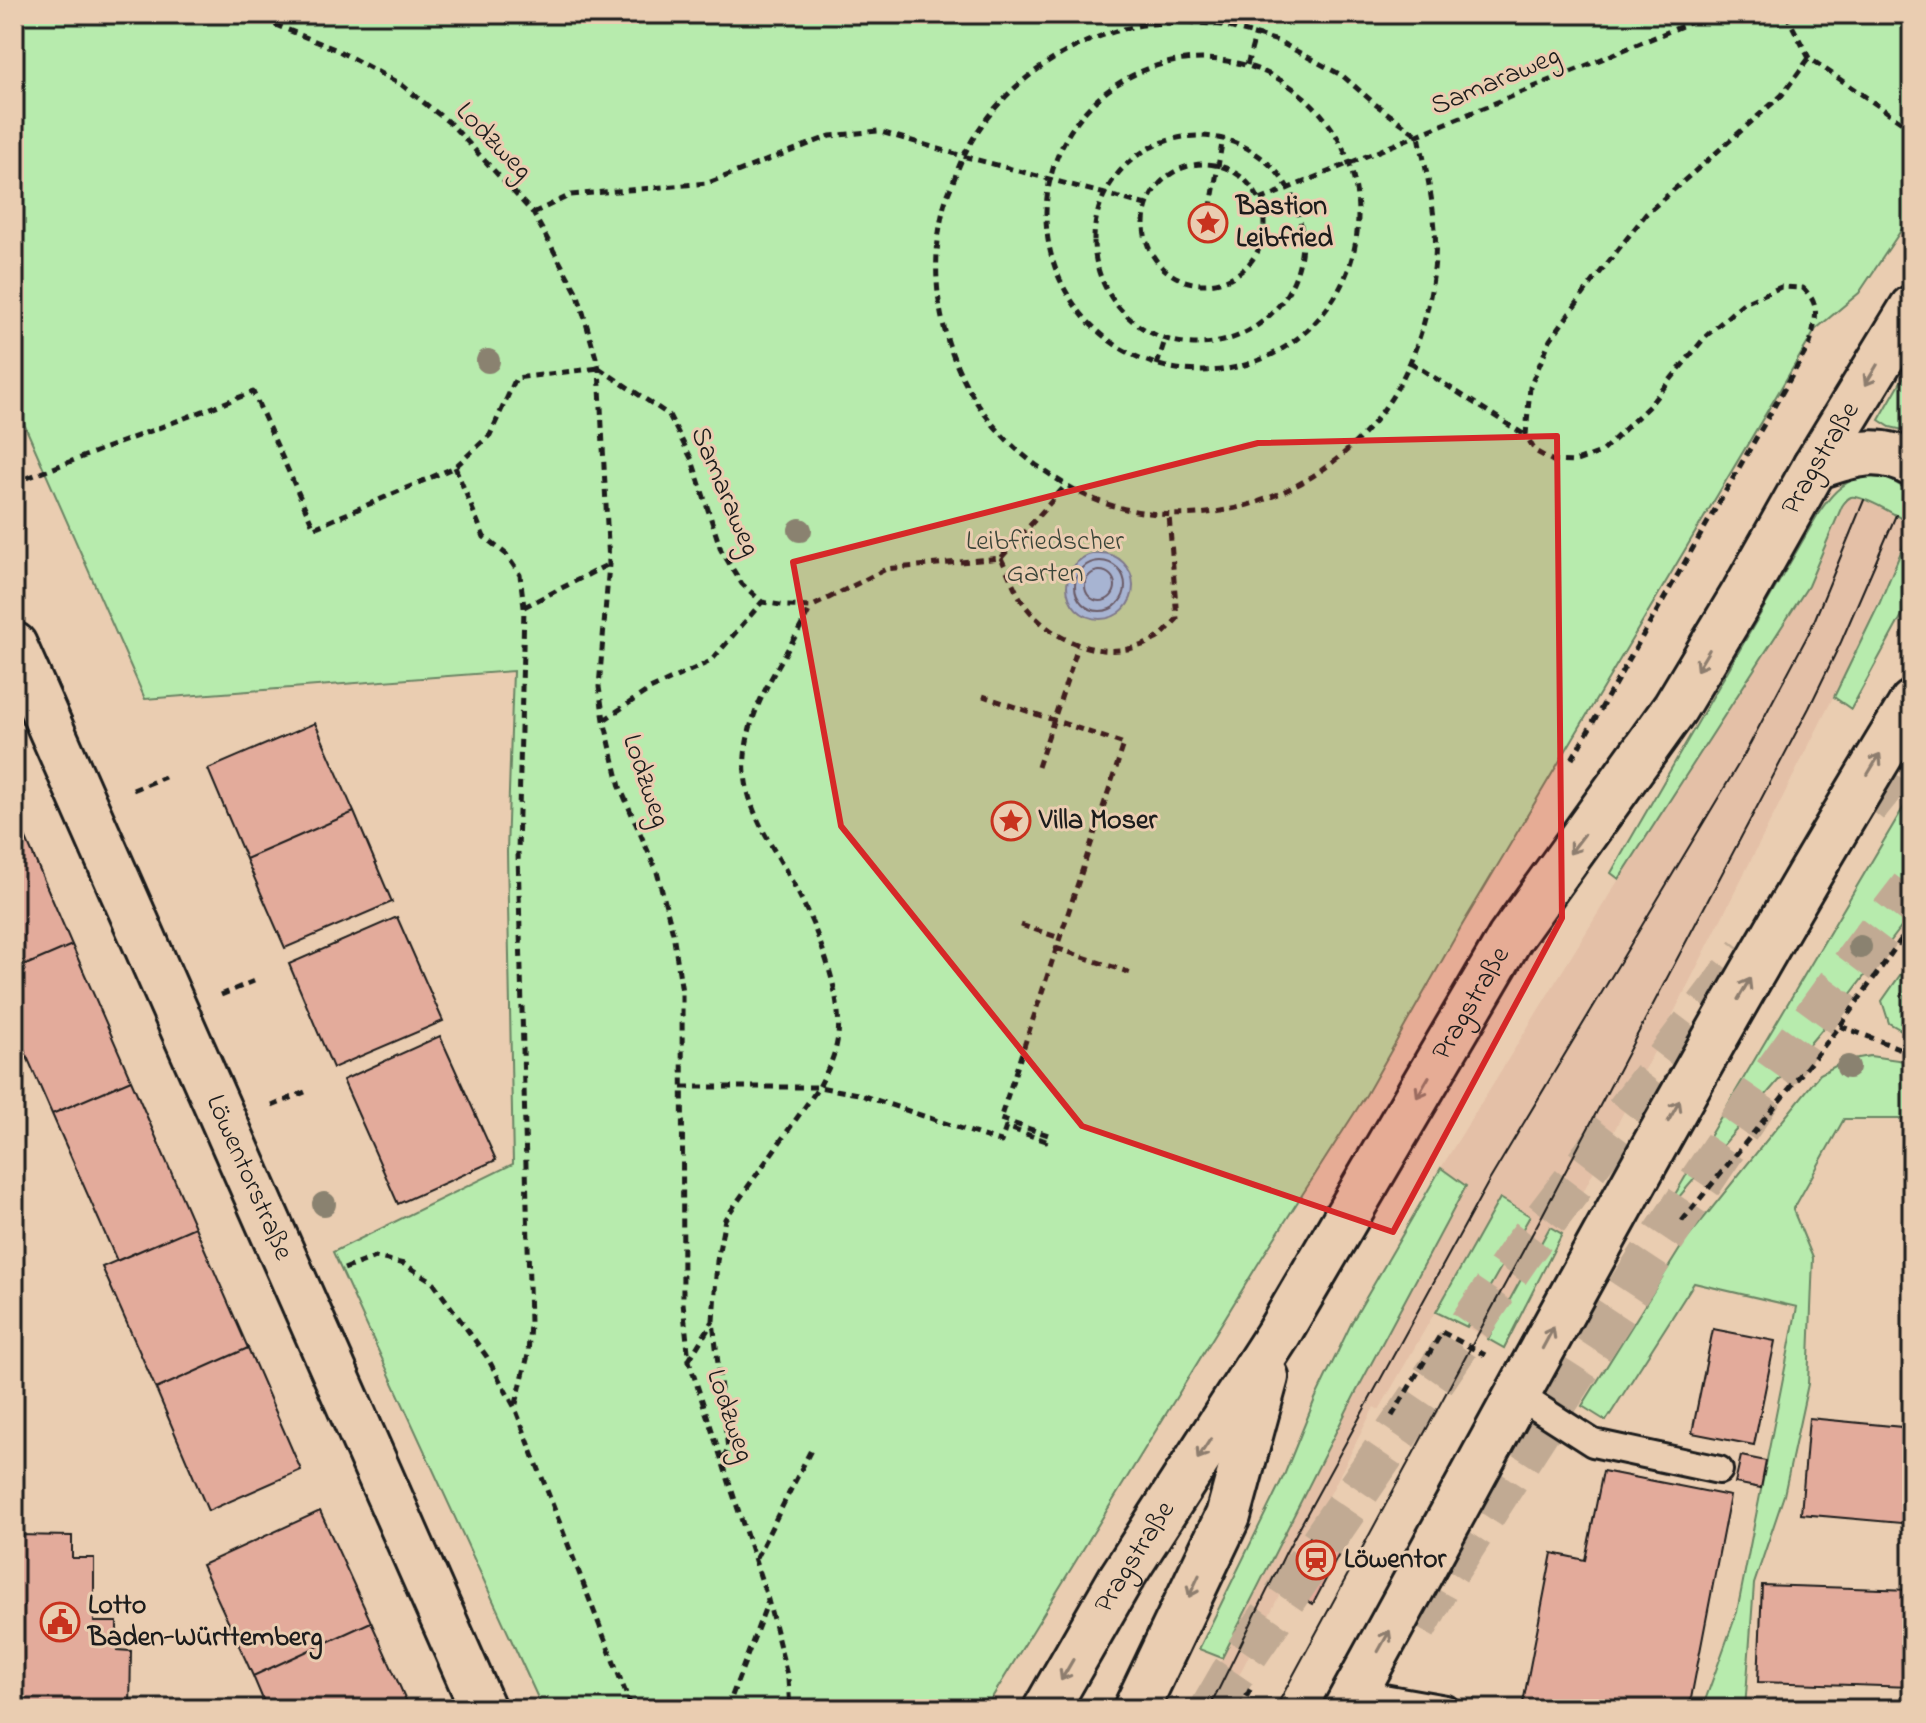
<svg xmlns="http://www.w3.org/2000/svg" width="1926" height="1723" font-family="'Indie Flower',sans-serif">
<rect width="100%" height="100%" fill="#eacdb1"/>
<filter id="ink" filterUnits="userSpaceOnUse"><feTurbulence type="fractalNoise" baseFrequency=".0125" numOctaves="2"/><feDisplacementMap in="SourceGraphic" scale="16" xChannelSelector="R" yChannelSelector="G"/><feConvolveMatrix kernelMatrix="1 2 1 2 8 2 1 2 1" color-interpolation-filters="sRGB"/></filter>
<g filter="url(#ink)">
<!-- built -->
<path fill="#e4c0a7" d="M 1851,497 L 1857,497 L 1906,519 L 1911,528 L 1856,652 L 1562,1234 L 1550,1227 L 1488,1339 L 1467,1327 L 1530,1216 L 1500,1198 L 1379,1410 L 1374,1407 L 1222,1709 L 1214,1709 L 1203,1703 L 1222,1658 L 1355,1394 L 1466,1187 L 1441,1168 L 1619,879 L 1808,586 L 1842,507 Z"/>
<!-- green -->
<path fill="#b7ebad" stroke="#6a8464" stroke-width="2" d="M 14,14 L 1912,14 L 1912,214 L 1859,293 L 1816,329 L 1461,927 L 1366,1095 L 1263,1256 L 985,1709 L 543,1709 L 333,1252 L 513,1164 L 507,852 L 513,671 L 145,699 L 14,401 Z
M 1912,362 L 1912,432 L 1890,427 L 1879,420 Z
M 1861,476 L 1889,479 L 1912,493 L 1912,597 L 1851,709 L 1834,697 L 1880,602 L 1911,528 C 1907,519 1862,495 1851,497 C 1846,499 1845,502 1842,506 L 1808,586 L 1619,879 L 1611,873 L 1818,514 C 1830,496 1840,484 1861,476 Z
M 1912,793 L 1912,913 L 1840,1008 L 1679,1197 L 1674,1196 Z
M 1912,958 L 1912,1036 L 1889,1023 L 1882,1001 Z
M 1870,1056 L 1912,1062 L 1912,1119 L 1844,1119 L 1793,1210 L 1813,1258 L 1808,1384 L 1784,1495 L 1754,1584 L 1745,1709 L 1702,1709 L 1737,1612 L 1797,1307 L 1694,1283 L 1606,1421 L 1582,1406 L 1683,1244 L 1820,1074 L 1847,1060 Z
M 1441,1168 L 1466,1186 L 1355,1394 L 1222,1658 L 1199,1649 L 1285,1473 L 1315,1399 L 1352,1322 Z
M 1500,1198 L 1530,1216 L 1467,1327 L 1436,1312 Z
M 1550,1227 L 1562,1234 L 1504,1348 L 1488,1339 Z"/>
<!-- water -->
<path fill="#9cd7fd" stroke="#698ca3" stroke-width="2" d="M1067 586a33 33 0 1 1 66 0a33 33 0 1 1-66 0Z"/>
<g fill="none" stroke-linecap="round" stroke-linejoin="round">
<!-- shore -->
<path stroke="#4f6776" stroke-width="2" d="M1075 586a25 25 0 1 1 50 0a25 25 0 1 1-50 0Z
M1085 586a15 15 0 1 1 30 0a15 15 0 1 1-30 0Z"/>
</g>
<!-- building -->
<path fill="#e3ab9b" stroke="#1c1c1c" stroke-width="2" d="M 315,723 L 354,812 L 246,859 L 208,769 Z
M 14,812 L 27,841 L 14,847 Z
M 354,812 L 392,902 L 285,948 L 246,859 Z
M 27,841 L 72,945 L 14,970 L 14,847 Z
M 397,917 L 443,1021 L 333,1068 L 289,964 Z
M 72,945 L 131,1080 L 52,1114 L 14,1027 L 14,970 Z
M 440,1036 L 496,1160 L 398,1204 L 343,1080 Z
M 131,1080 L 195,1227 L 117,1261 L 52,1114 Z
M 195,1227 L 248,1348 L 156,1389 L 102,1267 Z
M 1713,1329 L 1775,1341 L 1754,1445 L 1692,1433 Z
M 248,1348 L 301,1470 L 208,1511 L 156,1389 Z
M 1809,1418 L 1912,1428 L 1912,1524 L 1801,1514 Z
M 1741,1456 L 1766,1461 L 1761,1488 L 1735,1483 Z
M 1603,1471 L 1730,1496 L 1689,1709 L 1552,1709 L 1523,1703 L 1552,1553 L 1585,1560 Z
M 1326,1506 L 1356,1522 L 1313,1604 L 1283,1589 Z
M 320,1511 L 371,1622 L 253,1676 L 202,1565 Z
M 14,1535 L 72,1536 L 72,1558 L 94,1558 L 94,1622 L 117,1622 L 117,1650 L 131,1651 L 130,1709 L 14,1709 Z
M 1762,1585 L 1912,1590 L 1912,1687 L 1758,1682 Z
M 371,1622 L 410,1709 L 267,1709 L 253,1676 Z"/>
<g fill="none" stroke-linecap="round" stroke-linejoin="round">
<!-- primary-tunnel -->
<path stroke="#c1aa93" stroke-width="44" stroke-dasharray="44 22" stroke-linecap="butt" d="M 1866,806 L 1912,749
M 1415,1627 L 1439,1583 C 1591,1348 1740,1110 1912,888
M 1212,1709 L 1231,1676 L 1520,1253 L 1748,954"/>
<defs>
<path id="service" d="M 1518,1395 L 1593,1443 L 1719,1470
M 1355,1693 L 1446,1709"/>
<g id="minor">
<path id="s1" d="M 14,645 L 483,1709"/>
</g>
<g id="secondary">
<path d="M 1815,467 C 1848,456 1878,444 1912,464"/>
<path id="s2" d="M 1046,1709 L 1120,1580 L 1277,1336 L 1510,938 L 1675,708 L 1744,593 L 1815,467 L 1912,308"/>
<path d="M 1136,1709 L 1228,1516 L 1266,1377"/>
<path d="M 1346,1709 C 1531,1371 1711,1031 1912,703"/>
</g>
</defs>
<!-- service casing -->
<use href="#service" stroke="#1c1c1c" stroke-width="32"/>
<!-- minor casing -->
<use href="#minor" stroke="#1c1c1c" stroke-width="50"/>
<!-- secondary casing -->
<use href="#secondary" stroke="#1c1c1c" stroke-width="50"/>
<!-- path -->
<path stroke="#1c1c1c" stroke-width="5" stroke-dasharray="8 6" stroke-linecap="butt" d="M 249,14 L 337,50 L 402,85 L 452,125 L 533,213 L 578,295 L 599,368 L 609,564 L 599,687 L 604,720 L 620,787 L 657,872 L 673,933 L 682,992 L 683,1303 L 689,1361 L 768,1600 L 788,1679 L 790,1709
M 1786,14 L 1809,58 L 1912,129
M 1187,22 L 1222,25 L 1278,41 L 1343,76 L 1375,104 L 1419,136 C 1427,175 1438,219 1435,259 C 1431,310 1415,364 1386,406 C 1326,494 1212,535 1110,505 C 1083,497 1059,481 1036,465 C 957,407 921,307 943,211 C 945,198 952,186 956,174 C 983,100 1053,46 1128,28 C 1147,23 1168,23 1187,22 Z
M1046 215a156 156 0 1 1 312 0a156 156 0 1 1-312 0Z
M 1247,65 L 1256,33
M1094 240a104 104 0 1 1 208 0a104 104 0 1 1-208 0Z
M1144 224a60 60 0 1 1 120 0a60 60 0 1 1-120 0Z
M 1260,200 L 1711,14
M 533,213 L 571,195 L 708,183 L 830,136 L 878,131 L 963,156 L 1146,205
M 1208,223 L 1223,138
M 1410,362 L 1525,435
M 1157,365 L 1165,340
M 599,368 L 669,415 L 692,460 L 721,550 L 742,584 L 762,602 L 787,606 L 811,607 L 886,569 L 1001,558 L 1065,486
M 455,467 L 484,537 L 506,554 L 520,575 L 524,607 L 518,853 L 530,1323 L 528,1355 L 515,1408
M 14,483 L 253,392 L 314,528 L 455,467 L 490,435 L 516,378 L 599,368
M 1001,558 C 1009,574 1016,594 1027,608 C 1058,646 1110,663 1154,640 C 1163,636 1170,626 1177,619 L 1169,515
M 524,607 L 609,564
M 604,720 L 650,689 L 711,661 L 762,602
M 1572,759 L 1810,344 C 1815,319 1822,306 1803,288 L 1781,287 L 1742,304 L 1706,336 L 1649,406 L 1601,452 L 1574,462 L 1553,461 L 1535,451 L 1526,435 L 1530,387 L 1550,340 L 1588,288 L 1646,214 L 1782,95 L 1809,58
M 1038,767 L 1078,647
M 133,790 L 165,777
M 1021,925 L 1060,938
M 1056,948 L 1131,973
M 221,995 L 254,981
M 1840,1026 L 1912,1053
M 682,1087 L 819,1087 L 858,1094 L 1001,1142 L 1006,1127 L 1046,1141 L 1048,1135 L 1000,1119 L 1124,744 L 983,696
M 272,1106 L 305,1092
M 1682,1221 L 1840,1026 L 1912,924
M 344,1269 L 375,1257 L 404,1264 L 432,1281 L 487,1357 L 515,1408 L 632,1709
M 689,1360 L 713,1321
M 1392,1416 L 1442,1332 L 1485,1355
M 723,1459 L 728,1449 L 713,1321 L 717,1261 L 725,1219 L 819,1087 C 826,1073 834,1059 837,1042 C 846,998 815,924 794,885 C 772,844 741,806 745,756 C 750,699 787,657 811,607
M 756,1558 L 813,1446
M 727,1709 L 768,1601
M 1240,1709 L 1252,1686"/>
<!-- service -->
<use href="#service" stroke="#eacdb1" stroke-width="26"/>
<!-- minor -->
<use href="#minor" stroke="#eacdb1" stroke-width="44"/>
<!-- secondary -->
<use href="#secondary" stroke="#eacdb1" stroke-width="44"/>
<!-- tram -->
<path stroke="#1c1c1c" stroke-width="2" d="M 1209,1709 L 1286,1552 L 1489,1181 L 1744,755 L 1810,631 L 1864,500
M 1275,1709 L 1543,1214 L 1809,708 L 1841,642 L 1896,515"/>
</g>
<!-- trees -->
<g fill="#8a826f">
<circle cx="488" cy="361" r="12"/>
<circle cx="800" cy="530" r="12"/>
<circle cx="1860" cy="947" r="12"/>
<circle cx="1848" cy="1067" r="12"/>
<circle cx="324" cy="1204" r="12"/>
</g>
<!-- one-way arrows -->
<defs><path id="oneway-shaft" d="M-6 0H5M1.5-3L5.5 0L1.5 3" fill="none" stroke-width="1.6" stroke-linecap="round" stroke-linejoin="round" transform="scale(2)"/></defs>
<g stroke="#8d7d6e">
<use href="#oneway-shaft" transform="translate(1871 375) rotate(121)"/>
<use href="#oneway-shaft" transform="translate(1703 660) rotate(121)"/>
<use href="#oneway-shaft" transform="translate(1874 764) rotate(-59)"/>
<use href="#oneway-shaft" transform="translate(1577 844) rotate(127)"/>
<use href="#oneway-shaft" transform="translate(1744 989) rotate(-60)"/>
<use href="#oneway-shaft" transform="translate(1423 1087) rotate(120)"/>
<use href="#oneway-shaft" transform="translate(1674 1111) rotate(-61)"/>
<use href="#oneway-shaft" transform="translate(1548 1338) rotate(-62)"/>
<use href="#oneway-shaft" transform="translate(1204 1449) rotate(123)"/>
<use href="#oneway-shaft" transform="translate(1194 1586) rotate(115)"/>
<use href="#oneway-shaft" transform="translate(1384 1641) rotate(-61)"/>
<use href="#oneway-shaft" transform="translate(1067 1670) rotate(120)"/>
</g>
</g>
<!-- marked area -->
<path fill="#d62828" fill-opacity="0.2" stroke="#d62828" stroke-width="6" stroke-linejoin="round" d="M 1557,436 L 1562,918 L 1393,1232 L 1082,1126 L 841,826 L 793,562 L 1258,443 Z"/>
<!-- icons -->
<defs>
<symbol id="sight-ring" viewBox="-11 -11 22 22"><circle r="9.5" fill="#eacdb1" stroke="#c8321e" stroke-width="1.5"/><path d="M0-6L1.8-2.2L6-1.7L2.9 1.2L3.7 5.4L0 3.3L-3.7 5.4L-2.9 1.2L-6-1.7L-1.8-2.2Z" fill="#c8321e"/></symbol>
<symbol id="station-ring" viewBox="-11 -11 22 22"><circle r="9.5" fill="#eacdb1" stroke="#c8321e" stroke-width="1.5"/><path d="M-3-6H3Q5-6 5-4V2Q5 4 3 4L4.5 6H3L1.5 4h-3L-3 6H-4.5L-3 4Q-5 4-5 2V-4Q-5-6-3-6ZM-3.5-4v3h7v-3ZM-3.5 1v1.5H-2V1ZM2 1v1.5H3.5V1Z" fill="#c8321e"/></symbol>
<symbol id="civic-ring" viewBox="-11 -11 22 22"><circle r="9.5" fill="#eacdb1" stroke="#c8321e" stroke-width="1.5"/><path d="M-.6-6.5H3V-4.5H.6V-3L4-1V1h2V6H-6V1h2V-1L-.6-3ZM-1.2 2.5V6h2.4V2.5Z" fill="#c8321e"/></symbol>
</defs>
<g fill-rule="evenodd">
<use href="#sight-ring" x="1186" y="201" width="44" height="44"/>
<use href="#sight-ring" x="989" y="799" width="44" height="44"/>
<use href="#station-ring" x="1294" y="1538" width="44" height="44"/>
<use href="#civic-ring" x="38" y="1600" width="44" height="44"/>
</g>
<g text-anchor="middle" dominant-baseline="central" stroke-width="6" stroke-linejoin="round" paint-order="stroke">
<!-- street labels -->
<g font-size="28" fill="#1c1c1c" stroke="#eacdb1">
<text transform="translate(1496 82) rotate(-23)">Samaraweg</text>
<text transform="translate(493 142) rotate(46)">Lodzweg</text>
<text stroke="none"><textPath href="#s2" startOffset="1472">Pragstraße</textPath></text>
<text transform="translate(724 492) rotate(67)">Samaraweg</text>
<text transform="translate(645 781) rotate(71)">Lodzweg</text>
<text stroke="none"><textPath href="#s2" startOffset="824">Pragstraße</textPath></text>
<text stroke="none"><textPath href="#s1" startOffset="582">Löwentorstraße</textPath></text>
<text transform="translate(729 1416) rotate(71)">Lodzweg</text>
<text stroke="none"><textPath href="#s2" startOffset="176">Pragstraße</textPath></text>
</g>
<!-- poi labels -->
<g font-size="28" font-weight="bold" fill="#1c1c1c" stroke="#eacdb1" text-anchor="start">
<text x="1236" y="207">Bastion<tspan x="1236" dy="32">Leibfried</tspan></text>
<text x="1039" y="821">Villa Moser</text>
<text x="1344" y="1560">Löwentor</text>
<text x="88" y="1606">Lotto<tspan x="88" dy="32">Baden-Württemberg</tspan></text>
</g>
<!-- park labels -->
<g font-size="28" fill="#3b4539" stroke="#eacdb1">
<text x="1045" y="542">Leibfriedscher<tspan x="1045" dy="32">Garten</tspan></text>
</g>
</g>
<!-- margin -->
<rect width="1926" height="1723" fill="none" stroke="#eacdb1" stroke-width="48"/>
<rect x="24" y="24" width="1878" height="1675" fill="none" stroke="#1c1c1c" stroke-width="3" filter="url(#ink)"/>
</svg>
